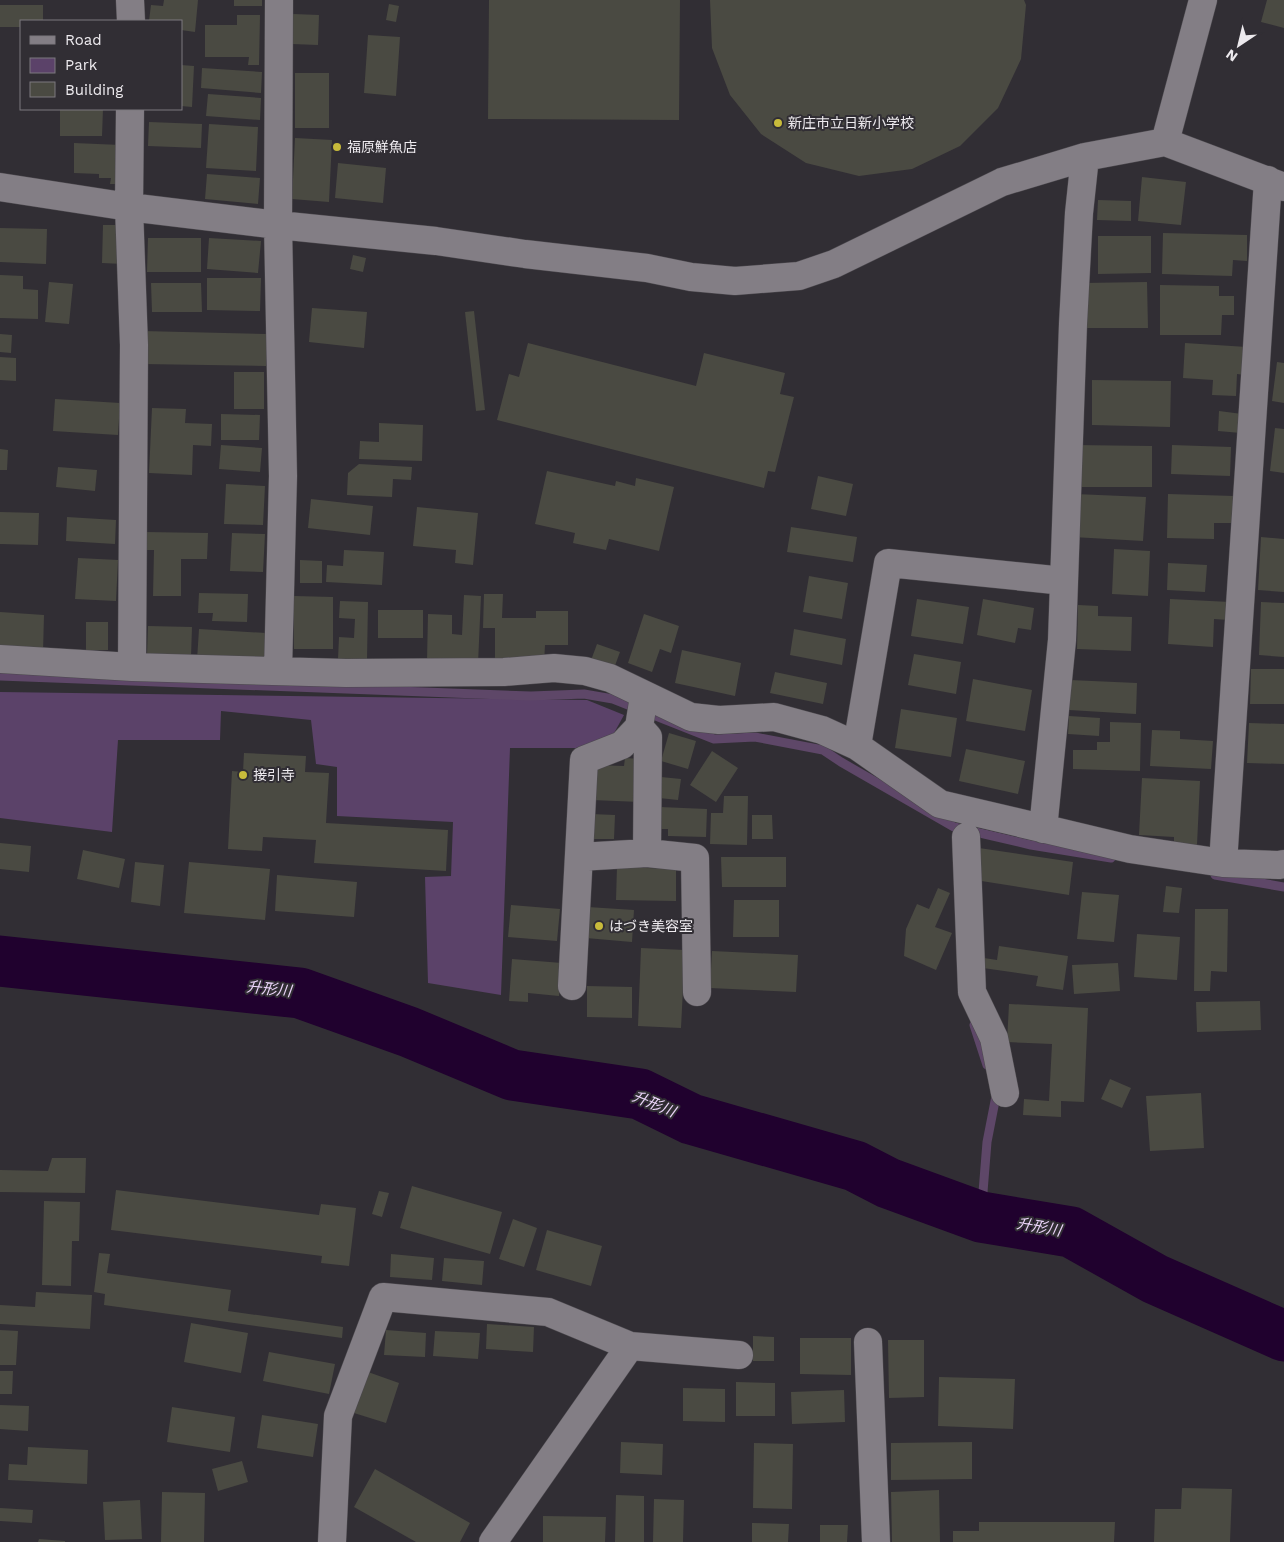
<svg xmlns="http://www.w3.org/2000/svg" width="1284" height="1542" font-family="'Work Sans','Noto Sans JP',sans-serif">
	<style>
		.green { fill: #5b4269 }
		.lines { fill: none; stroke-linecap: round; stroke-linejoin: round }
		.stream { stroke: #5e4768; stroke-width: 9 }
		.river { stroke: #20012e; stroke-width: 51 }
		.building { fill: #4a4a42 }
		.street-casing { stroke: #4c494e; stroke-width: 29 }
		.street { stroke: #837e85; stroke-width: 28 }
		.poi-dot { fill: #c8bb3b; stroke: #312e34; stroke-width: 2 }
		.labels { text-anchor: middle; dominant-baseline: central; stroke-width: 4; stroke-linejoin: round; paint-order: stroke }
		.poi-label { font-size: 14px; fill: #edeaee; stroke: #312e34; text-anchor: start }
		.water-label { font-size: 15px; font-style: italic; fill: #edd6fb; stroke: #312e34 }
	</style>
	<rect width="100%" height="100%" fill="#312e34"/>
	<path class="green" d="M0,692L587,700L624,715L613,735L576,748H510L501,995L428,983L425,877L451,876L453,822L337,816V767L316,764L311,720L221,711L220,740H118L112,832L0,818Z"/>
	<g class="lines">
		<path class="stream" d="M0,676L531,696L584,694L613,699L714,739L755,737L823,750L841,762L954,827L1031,845L1111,858
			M1215,875L1284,887
			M974,1025L987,1065
			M981,1217L987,1142L996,1096L995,1092"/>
		<path class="river" d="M0,961L300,993L409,1032L512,1075L640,1094L691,1119L855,1166L888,1183L981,1217L1071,1232L1155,1279L1284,1336"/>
	</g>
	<path class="building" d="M164,0H198L195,32L181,30V21H149L151,5L163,6Z
		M234,0H262V6H234Z
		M489,0H680L679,120L488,119Z
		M710,0H1024L1026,5L1021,59L998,108L960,146L912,169L859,176L806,163L761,134L730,95L712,48Z
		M1267,0H1284V28L1261,22Z
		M389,4L399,6L396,22L386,20Z
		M0,5H43V21H21V27H0Z
		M293,14L319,15L318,45L292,44Z
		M237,15H260L259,65H248L249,57H205V25H237Z
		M368,35L400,37L396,96L364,93Z
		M181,65L194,66L192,107L181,106Z
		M202,68L262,72L261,93L201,88Z
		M295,73H329V128H295Z
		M208,94L261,98L260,120L206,116Z
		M60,109H103L102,136H60Z
		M149,122L202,124L201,148L148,146Z
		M209,124L258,127L256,171L206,168Z
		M295,138L332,140L329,202L292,199Z
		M74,143L121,145L120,184H110L111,178H99V174L74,173Z
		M338,163L386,168L383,203L335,198Z
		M207,174L260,178L258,204L205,199Z
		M1142,177L1186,182L1181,225L1138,221Z
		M1098,200L1131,201V221L1097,220Z
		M103,225H123V264L102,263Z
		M0,228L47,229L46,264L0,262Z
		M1163,233L1247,235V261L1233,260L1232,276L1162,274Z
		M1098,236H1151V273L1098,274Z
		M148,238H201V272H147Z
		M209,238L261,241L258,273L207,269Z
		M353,255L366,258L363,272L350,269Z
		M0,275L23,276V289L38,290V319L0,318Z
		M207,278H261L260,311L207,310Z
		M49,282L73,284L69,324L45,322Z
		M1147,282L1148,328H1084L1083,283Z
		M151,283H201L202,312H152Z
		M1160,285L1219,286V296H1234V315H1222L1221,335H1160Z
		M312,308L367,312L364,348L309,342Z
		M474,311L485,410L476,411L465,312Z
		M142,331L266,334V366L142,364Z
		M0,334L12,335L11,353L0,352Z
		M528,343L696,386L704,353L785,373L780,394L794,397L775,472L768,471L764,488L497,420L509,374L519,377Z
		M1185,343L1247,347L1245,375L1237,374L1236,396L1212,395L1213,380L1183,378Z
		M0,357L16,358V381L0,380Z
		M1277,362L1284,363V403L1272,401Z
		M234,372H264V409H234Z
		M1092,380L1171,381L1170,427L1092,425Z
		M55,399L120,403L118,435L53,431Z
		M152,408L186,409L185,423L212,424L211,446L193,445L192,475L149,473Z
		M1219,411L1242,414L1241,433L1218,431Z
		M221,414L260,415L259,440H221Z
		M379,423L423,425L422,461L359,459L360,441L379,442Z
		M1275,428L1284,429V473L1270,471Z
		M221,445L262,448L260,472L219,469Z
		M1074,445L1152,446V487H1074Z
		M1172,445L1231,447L1230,476L1171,474Z
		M0,449L8,450L7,470H0Z
		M359,464L412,467L411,480L393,479L392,497L347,495L348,473Z
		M58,467L97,470L95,491L56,487Z
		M547,471L615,486L616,481L635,486L636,478L674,487L659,551L609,539L606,550L573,543L575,533L535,524Z
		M818,476L853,484L846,516L811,509Z
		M226,484L265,486L263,525L224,524Z
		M1075,494L1146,497L1143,541L1073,537Z
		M1168,494L1234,496L1233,523H1214V539L1167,538Z
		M311,499L373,506L370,535L308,528Z
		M417,507L478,513L473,565L455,563L456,550L413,546Z
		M0,512L39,513L38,545L0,544Z
		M67,517L116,520L115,544L66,541Z
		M791,527L857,537L853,562L787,552Z
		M145,532L208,533L207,559H181V596H153L154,550H145Z
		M232,533L265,534L263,572L230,571Z
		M1261,537L1284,539V592L1258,590Z
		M1114,549L1150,551L1148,596L1112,594Z
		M344,550L384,552L382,585L326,582L327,565L343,566Z
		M78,558L118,560L116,601L75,599Z
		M300,560L322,561V583H300Z
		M1168,563L1207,565L1205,592L1167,590Z
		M809,576L848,583L842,619L803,612Z
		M199,593L248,594L247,622L212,621L213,613H198Z
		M484,594H503L502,618H536V611H568V645H545L544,664H495V628H483Z
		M464,595L481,596L478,664L427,661L428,614L452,615V634L462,635Z
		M294,596L333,597V649H294Z
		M917,599L969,607L963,644L911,636Z
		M983,599L1034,608L1031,630L1018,628L1015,643L977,635Z
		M1170,599L1230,602L1229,620L1214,619L1213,647L1168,644Z
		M340,601L368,602L367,660L338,659L339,637L354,638L355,619L339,618Z
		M1261,602L1284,603V657L1259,655Z
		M1078,605L1098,606V616L1132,617L1131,651L1077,649Z
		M378,610H423V638H378Z
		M0,612L44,615L43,653L0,650Z
		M644,614L679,626L671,653L660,649L652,672L628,663Z
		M86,622H108V650H86Z
		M148,626L192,627L191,657L147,655Z
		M199,629L266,633L265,663L197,660Z
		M794,629L846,639L842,665L790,655Z
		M597,644L620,652L613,671L590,663Z
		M682,650L741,663L735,696L675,683Z
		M914,654L961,662L956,694L908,685Z
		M1251,669H1284V704H1250Z
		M775,672L827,683L823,704L770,693Z
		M973,679L1032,690L1025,731L966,721Z
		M1070,680L1137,683L1136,714L1069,710Z
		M901,709L957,718L951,757L895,748Z
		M1069,716L1100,718L1099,736L1068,734Z
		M1110,722L1141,723L1140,771L1073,769V750H1097V742H1110Z
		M1249,723L1284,724V764L1247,763Z
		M1152,730L1180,731V739L1213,741L1211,769L1150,766Z
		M669,733L696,741L688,769L661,761Z
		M966,749L1025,761L1018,794L959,781Z
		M712,751L738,768L716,802L690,785Z
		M244,753L306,756L305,772L329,773L326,823L448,830L446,871L314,863L316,840L263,837L262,851L228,849L232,771L243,772Z
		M625,758L641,759L640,802L592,800L593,765L624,766Z
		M661,777L681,779L678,800L659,798Z
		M1142,778L1200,781L1197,845L1174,844V837L1139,835Z
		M724,796H748L747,845L710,844L711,813H723Z
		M660,807L707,809L706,837L668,836V829H659Z
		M591,814L615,815L614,839H590Z
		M752,815H772L773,839H752Z
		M0,843L31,846L29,872L0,869Z
		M979,848L1073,862L1069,895L975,880Z
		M83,850L125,859L119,888L77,879Z
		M721,857H786V887H722Z
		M135,862L164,865L160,906L131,902Z
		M189,862L270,869L265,920L184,913Z
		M617,867L676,869V901L616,900Z
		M277,875L357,882L354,917L275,911Z
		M1166,886L1182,888L1179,913L1163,912Z
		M938,888L950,893L935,927L952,933L936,970L904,956L906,929L917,904L929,909Z
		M1082,892L1119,895L1114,942L1077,939Z
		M734,900H779V937H733Z
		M511,905L560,909L557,941L508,937Z
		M588,907L634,910L632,942L586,938Z
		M1195,909H1228L1227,972L1211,971L1210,991H1194Z
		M1137,934L1180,937L1177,980L1134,977Z
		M999,946L1068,956L1063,990L1036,986L1038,976L983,968L984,958L997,960Z
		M641,948L685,950L681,1028L638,1026Z
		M712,951L798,955L796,992L710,988Z
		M512,959L562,963L559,996L528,993V1002L509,1001Z
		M1118,963L1120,991L1074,994L1072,965Z
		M587,986L632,987V1018L587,1017Z
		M1260,1001L1261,1030L1197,1032L1196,1002Z
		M1009,1004L1088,1008L1084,1102L1061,1101V1117L1023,1115L1024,1099L1049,1101L1052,1044L1007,1042Z
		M1110,1079L1131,1088L1122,1108L1101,1099Z
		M1201,1093L1204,1148L1150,1151L1146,1096Z
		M52,1158H86L85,1193L0,1192V1170L48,1171Z
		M412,1186L502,1212L490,1254L400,1228Z
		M116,1190L319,1215L321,1204L356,1208L349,1266L321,1263L322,1256L111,1230Z
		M379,1191L389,1193L382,1217L372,1214Z
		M44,1201L80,1202L79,1241H72L71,1286L42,1285Z
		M513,1219L537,1228L524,1267L499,1259Z
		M547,1230L602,1246L591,1286L536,1270Z
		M99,1253L110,1254L107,1273L231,1290L228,1311L343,1327L342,1338L104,1305L105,1294L94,1292Z
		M391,1254L434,1258L432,1280L390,1277Z
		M444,1258L484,1261L482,1285L442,1281Z
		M36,1292L92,1295L90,1329L0,1324V1305L35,1307Z
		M191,1323L248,1333L241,1373L184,1362Z
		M487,1324L534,1327L533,1352L486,1349Z
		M0,1330L18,1331L16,1365H0Z
		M386,1330L426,1333L425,1357L384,1355Z
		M435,1331L480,1333L478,1359L433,1356Z
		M753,1336L774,1337V1361H753Z
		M800,1338H851V1375L800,1374Z
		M888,1340H924V1397L889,1398Z
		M269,1352L335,1364L329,1394L263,1381Z
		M0,1371H13L12,1394H0Z
		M368,1372L399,1383L386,1423L354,1413Z
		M939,1377L1015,1379L1013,1429L938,1426Z
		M736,1382L775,1383V1416H736Z
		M683,1388L725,1389V1422L683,1421Z
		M844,1390L845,1422L792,1424L791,1392Z
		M0,1405L29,1406L28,1431L0,1429Z
		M172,1407L235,1417L230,1452L167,1442Z
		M262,1415L318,1424L313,1457L257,1448Z
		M621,1442L663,1444L662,1475L620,1473Z
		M972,1442V1479L891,1480V1443Z
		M754,1443L793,1444L792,1509L753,1508Z
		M28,1447L88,1450L87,1484L8,1480L9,1464L27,1465Z
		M242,1461L248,1482L218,1491L212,1469Z
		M375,1469L470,1523L460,1542H416L354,1507Z
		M1182,1488L1232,1489L1230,1542H1154L1155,1509H1181Z
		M939,1490L940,1542H892L891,1492Z
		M162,1492L205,1493L204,1542H161Z
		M616,1495L644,1496V1542H615Z
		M654,1499L684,1500L683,1542H653Z
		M140,1500L142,1539L105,1540L103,1502Z
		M0,1508L33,1510L32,1523L0,1521Z
		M543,1516L606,1517L605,1542H543Z
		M979,1522H1115L1114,1542H953V1531H979Z
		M752,1523L789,1524L788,1542H752Z
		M820,1525H848L847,1542H820Z
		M39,1539L65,1541V1542H38Z"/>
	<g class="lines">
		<g class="street-casing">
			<path id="street" d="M130,0L131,21
				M130,109L129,207L134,345L132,667
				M1165,142L1203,0
				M0,187L129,207L278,225L436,241L525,254L647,268L691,277L735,281L799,276L834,264L1002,182L1085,157L1165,142L1284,187
				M0,659L132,667L346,673L504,672L554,668L585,671L610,678L691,717L719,720L774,717L822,730L857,746L940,804L1130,849L1223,863L1279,865L1284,864
				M278,671L283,476L278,225L279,0
				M639,727L648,737L647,853
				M857,746L888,563L1064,581
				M1043,829L1062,640L1073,324L1079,213L1085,157
				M966,837L972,992L994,1038L1005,1093
				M579,857L647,853L695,858L697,992
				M1223,863L1268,180
				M572,986L584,760L622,745L639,727L644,696
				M868,1342L876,1542
				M630,1346L739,1355
				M332,1542L338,1416L383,1297L548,1312L630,1346L493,1542"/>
		</g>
		<use href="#street" class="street"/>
	</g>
	<g class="poi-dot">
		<circle cx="778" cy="123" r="5"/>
		<circle cx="337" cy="147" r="5"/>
		<circle cx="243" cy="775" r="5"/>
		<circle cx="599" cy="926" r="5"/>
	</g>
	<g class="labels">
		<g class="poi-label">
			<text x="788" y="123">新庄市立日新小学校</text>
			<text x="347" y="147">福原鮮魚店</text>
			<text x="253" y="775">接引寺</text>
			<text x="609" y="926">はづき美容室</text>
		</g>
		<g class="water-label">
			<text transform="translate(269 989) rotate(6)">升形川</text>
			<text transform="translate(654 1104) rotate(22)">升形川</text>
			<text transform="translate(1039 1227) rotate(10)">升形川</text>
		</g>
	</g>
	<rect x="20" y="20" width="162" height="90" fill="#312e34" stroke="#7c797e"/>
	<rect x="30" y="36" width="25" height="8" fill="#837e85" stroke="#7c797e"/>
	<text x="65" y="45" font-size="15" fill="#edeaee">Road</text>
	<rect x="30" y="58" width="25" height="15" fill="#5b4269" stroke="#7c797e"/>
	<text x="65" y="70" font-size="15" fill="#edeaee">Park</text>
	<rect x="30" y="82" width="25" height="15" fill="#4a4a42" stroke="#7c797e"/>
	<text x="65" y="95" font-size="15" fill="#edeaee">Building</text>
	<g transform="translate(1239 45) rotate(215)" stroke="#312e34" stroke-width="4" paint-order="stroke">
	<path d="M0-4L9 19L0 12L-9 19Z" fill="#edeaee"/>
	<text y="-8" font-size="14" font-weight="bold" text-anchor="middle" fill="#edeaee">N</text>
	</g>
</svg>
